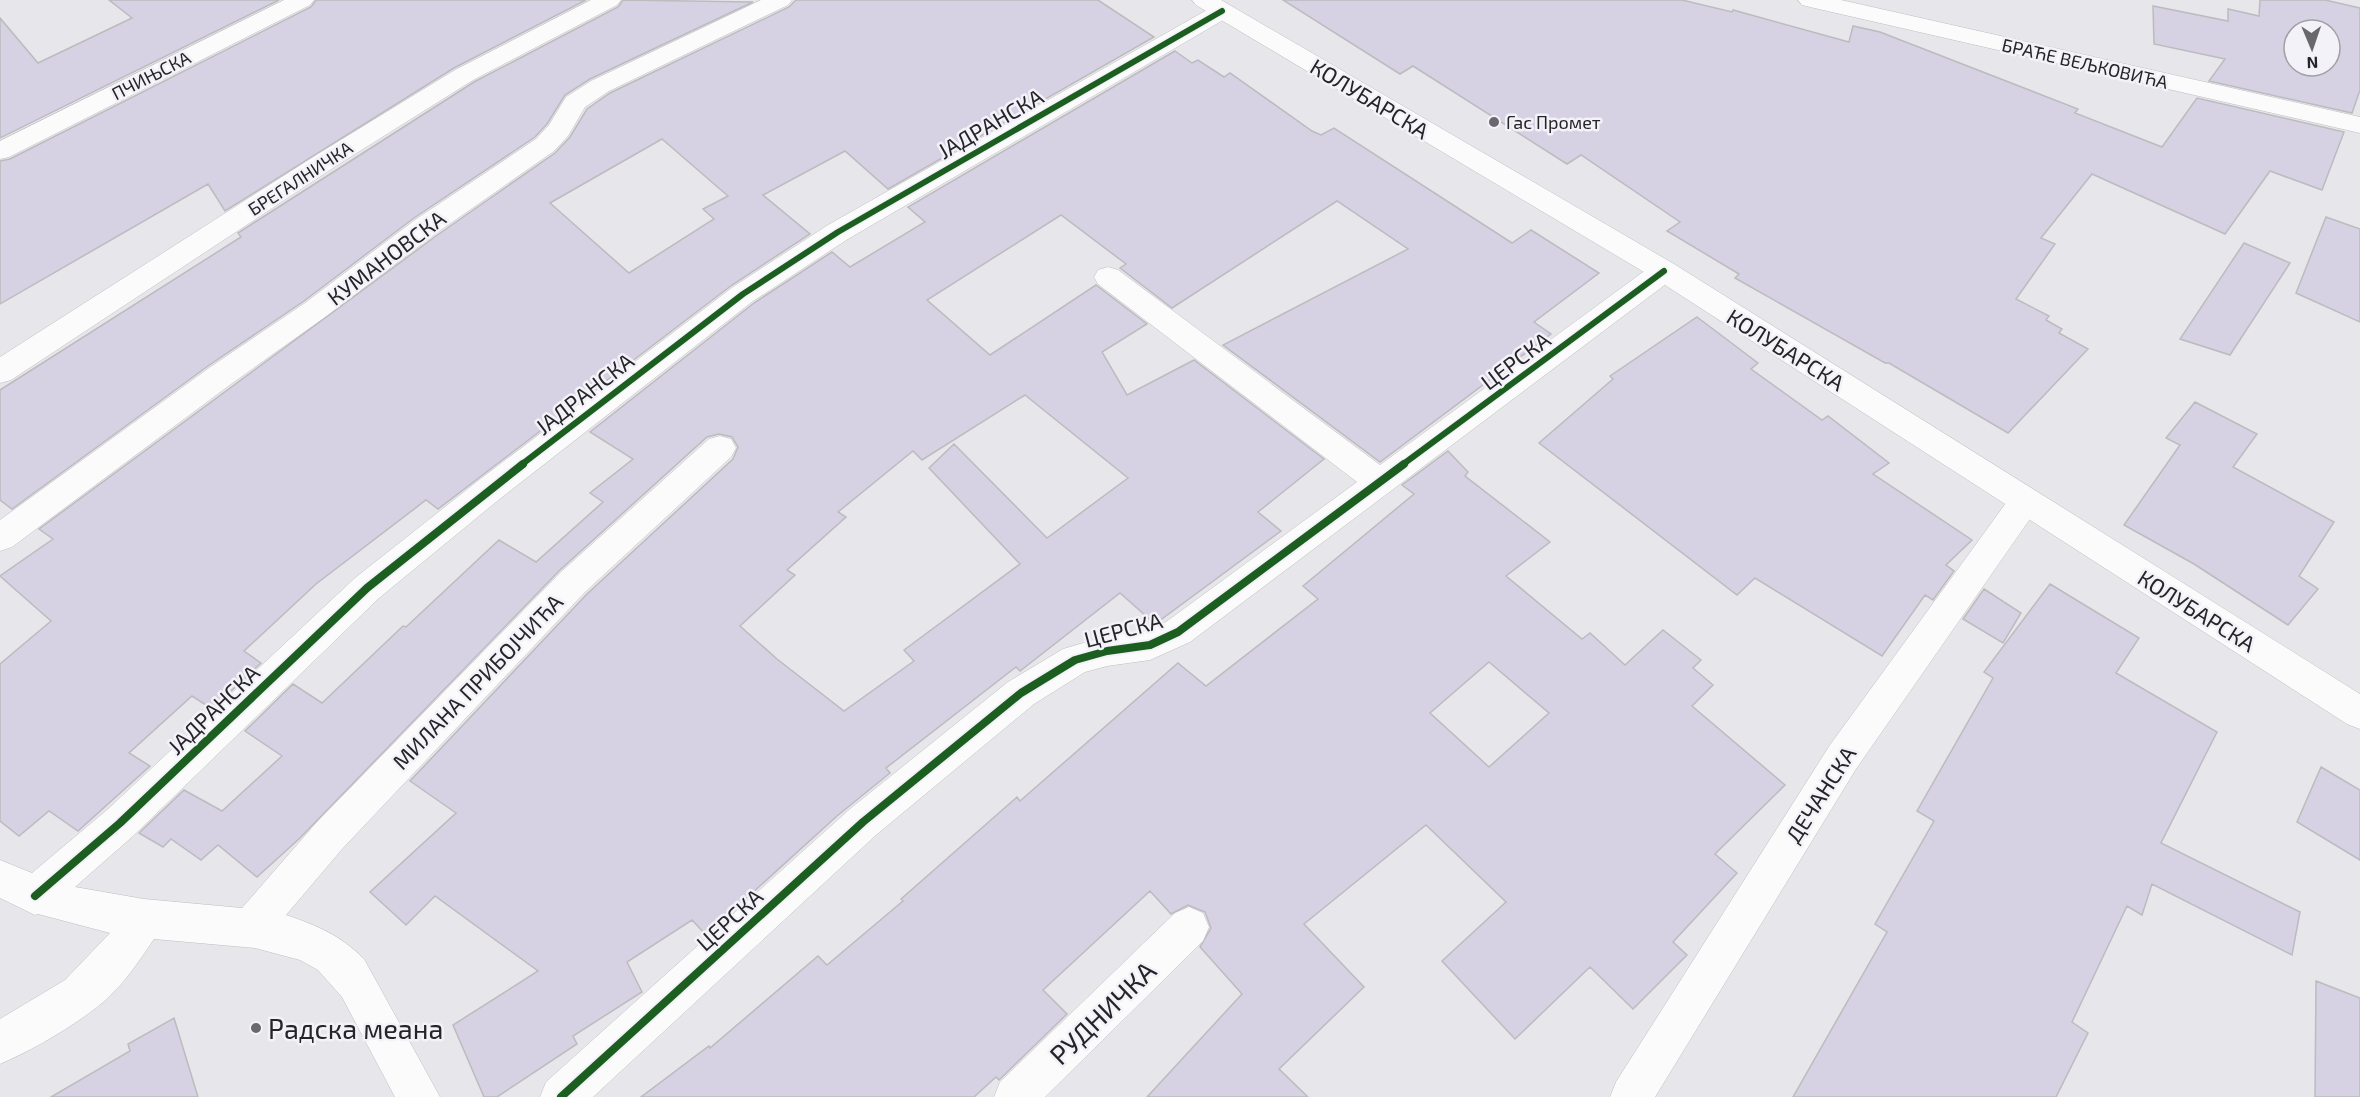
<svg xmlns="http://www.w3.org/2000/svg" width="2360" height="1097" font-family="'Exo 2',sans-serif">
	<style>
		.building { fill: #d6d1e3; stroke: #bcbbbe; stroke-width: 1.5; fill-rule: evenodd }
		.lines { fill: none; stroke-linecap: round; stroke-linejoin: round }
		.minor-casing { stroke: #bfbfc2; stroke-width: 1 }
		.major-casing { stroke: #bfbfc2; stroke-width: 1 }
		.minor { fill: #fbfbfc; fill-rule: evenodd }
		.major { fill: #fbfbfc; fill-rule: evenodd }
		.cycleway-far1-casing { stroke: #f4f2f9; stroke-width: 9 }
		.cycleway-casing { stroke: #f4f2f9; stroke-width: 12 }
		.cycleway-far1 { stroke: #1b5e20; stroke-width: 6 }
		.cycleway { stroke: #1b5e20; stroke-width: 8 }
		.poi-dot { fill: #69686c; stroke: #f4f2f9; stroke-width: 2 }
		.labels { text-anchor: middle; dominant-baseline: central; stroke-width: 5; stroke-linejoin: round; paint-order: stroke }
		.far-street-label { font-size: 18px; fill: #252427; stroke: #f4f2f9 }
		.far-poi-label { font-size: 18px; fill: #252427; stroke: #f4f2f9; text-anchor: start }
		.street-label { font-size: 22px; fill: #252427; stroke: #f4f2f9 }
		.near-street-label { font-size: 27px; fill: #252427; stroke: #f4f2f9 }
		.near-poi-label { font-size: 27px; fill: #252427; stroke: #f4f2f9; text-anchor: start }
	</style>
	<rect width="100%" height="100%" fill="#e7e6eb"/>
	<path class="building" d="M109,0H279L0,138V18L38,63L132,18Z
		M316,0H586L454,68L225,211L208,184L0,304V161L10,159L311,7Z
		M623,0L753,2L590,79L565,95L547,124L535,137L414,218L304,301L208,366L12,509L0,500V390L241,237L238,233L474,82L618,7Z
		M796,0H1098L1154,37L888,189L845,151L763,195L810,234L732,285L438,509L426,500L316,584L244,651L261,663L212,709L192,696L129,753L150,766L78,831L49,811L19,836L0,821V664L51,621L0,576L53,539L39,529L436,236L555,153L570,137L587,109L610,93L789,7ZM662,139L728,196L703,209L714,219L629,273L550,203Z
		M1283,0H1682L1732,12L1733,10L1849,42L1853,26L1880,32L2078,109L2075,113L2162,147L2197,98L2344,132L2322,190L2270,171L2225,234L2092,174L2041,238L2055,244L2016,299L2049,316L2046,320L2062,329L2059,333L2088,349L2008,433L1889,363H1885L1735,278L1739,274L1667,231L1680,222L1581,155L1567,164L1413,66L1400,74Z
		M2260,0H2325L2360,8V90L2352,113L2209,81L2225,59L2154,44L2153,6L2228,21V9L2259,16ZM2294,30H2330V66H2294Z
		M1175,51L1192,63L1198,60L1224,77L1230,73L1312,131L1321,135L1334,128L1512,243L1531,230L1599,273L1534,322L1551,334L1380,462L1223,345L1408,249L1337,201L1172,308L1120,268L1126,264L1061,215L927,300L990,355L1096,285L1147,324L1102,352L1127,395L1194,360L1324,459L1258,512L1281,531L1155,624L1120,593L1020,671L1016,667L886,768L890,773L837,816L706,935L692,920L627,962L642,992L573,1036L577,1044L497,1097H484L453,1025L538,971L435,896L406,925L370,892L456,813L410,781L587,594L733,459L738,447L732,437L719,434L707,437L560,570L300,838L257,877L218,845L201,860L171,839L163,847L139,833L184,790L222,811L282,756L245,731L293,684L322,703L403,626L406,627L499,540L536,562L603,502L590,493L633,459L590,432L754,303L832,252L850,267L925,222L908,207ZM1025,395L1128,478L1047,538L954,444L929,468L1020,564L904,650L914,661L844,711L777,659L740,626L795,575L787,570L846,517L838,512L913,451L922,460Z
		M2326,217L2360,229V322L2296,293Z
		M2244,243L2290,263L2230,355L2180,339Z
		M1697,317L1758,363L1751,369L1822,420L1828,416L1889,463L1873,474L1972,540L1946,565L1954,571L1933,600L1925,595L1882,656L1755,578L1737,595L1539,443L1613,379L1610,376Z
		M2195,402L2257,434L2233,467L2334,522L2299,576L2318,589L2288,625L2194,564L2124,525L2180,445L2166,438Z
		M1448,451L1468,472L1465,476L1550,542L1506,576L1582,639L1590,633L1625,665L1663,630L1701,660L1693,668L1713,685L1692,706L1785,785L1715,854L1737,873L1673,942L1687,955L1633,1009L1590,967L1515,1039L1442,961L1506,902L1426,825L1304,924L1364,987L1279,1069L1308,1097H1147L1242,994L1200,947L1211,928L1205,912L1188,905L1171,914L1150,891L1043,990L1067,1014L999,1080L996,1077L974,1097H641L709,1046L710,1048L818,956L827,965L903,901L901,899L1017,797L1020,801L1178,663L1206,686L1318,599L1303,586L1414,494L1402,485ZM1489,662L1549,713L1489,767L1430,713Z
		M2050,584L2139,638L2116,673L2217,732L2161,843L2300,912L2292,955L2152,884L2142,915L2127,906L2072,1022L2088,1033L2056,1097H1793L1887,932L1875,924L1934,821L1917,811L1993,678L1984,672Z
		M1984,589L2021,613L2003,643L1963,619Z
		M2321,767L2360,790V860L2297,822Z
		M2316,981L2360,998V1097H2315Z
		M174,1018L198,1097H51L130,1051L128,1044Z"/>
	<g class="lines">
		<g class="minor-casing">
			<path id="minor" d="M284,0H314L310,5L9,157L0,159V141Z
				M591,0H621L617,5L473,80L336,166L11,380L0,383V357L318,154L455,70Z
				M761,0H792L788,5L609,91L585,107L568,136L554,151L435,234L325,317L231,384L12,547L0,551V520L209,368L305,303L415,220L536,139L549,125L566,97L591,81Z
				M1798,0H1841L2360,117V133L1810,7L1802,5Z
				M1222,4L1230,6L1234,11L1230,16L848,239L753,301L496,502L379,598L133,836L75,887L144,899L242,908L317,822L561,572L709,439L720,436L731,439L736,448L731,457L585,592L343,848L286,915C318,926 340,935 364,959L440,1097H395L342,997L318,970L300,960L255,948L154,939C137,964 118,993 93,1010C67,1030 30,1051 0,1064V1019L65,980L110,933L38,914L35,915L0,898V860L32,873L107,810L355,578L474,484L733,287L828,225L1214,6Z
				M1664,261L1674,264L1678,271L1674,278L1190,642L1150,660L1107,666L1085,672L1034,704L876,835L593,1097H540L546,1082L850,809L1008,682L1063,649L1107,636L1146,631L1166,622L1357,482L1098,284L1094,277L1098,270L1108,267L1118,270L1380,465L1654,264Z
				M2025,488L2036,492L2041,501L2036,510L1856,769L1655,1097H1610L1616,1082L1830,745L2014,492Z
				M1189,907L1203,913L1209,927L1203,941L1045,1097H994L1000,1082L1175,913Z"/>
		</g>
		<g class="major-casing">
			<path id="major" d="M1192,0H1221L1674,264L2360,694V729L2347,724L1654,278L1196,5Z"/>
		</g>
		<use href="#minor" class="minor"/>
		<use href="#major" class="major"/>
		<g class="cycleway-far1-casing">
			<path id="cycleway-far1" d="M521,465L743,294L838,232L1222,11
				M1402,465L1664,271"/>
		</g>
		<g class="cycleway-casing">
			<path id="cycleway" d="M35,896L120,823L367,588L523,464
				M561,1097L863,822L1021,693L1075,660L1107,651L1150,645L1178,632L1404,464"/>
		</g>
		<use href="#cycleway-far1" class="cycleway-far1"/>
		<use href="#cycleway" class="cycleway"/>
	</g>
	<g class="poi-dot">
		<circle cx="1494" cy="122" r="6"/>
		<circle cx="256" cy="1028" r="6"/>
	</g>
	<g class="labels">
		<g class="far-street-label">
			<text transform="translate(2085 63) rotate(13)">БРАЋЕ ВЕЉКОВИЋА</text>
			<text transform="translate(151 75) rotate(-27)">ПЧИЊСКА</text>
			<text transform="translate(300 178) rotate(-33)">БРЕГАЛНИЧКА</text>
		</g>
		<g class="far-poi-label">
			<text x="1506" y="122">Гас Промет</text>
		</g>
		<g class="street-label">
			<text transform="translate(1370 98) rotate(31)">КОЛУБАРСКА</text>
			<text transform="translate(990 123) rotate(-30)">ЈАДРАНСКА</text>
			<text transform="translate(386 257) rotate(-37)">КУМАНОВСКА</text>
			<text transform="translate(1786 349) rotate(32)">КОЛУБАРСКА</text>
			<text transform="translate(1515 360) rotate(-37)">ЦЕРСКА</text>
			<text transform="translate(584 393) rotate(-38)">ЈАДРАНСКА</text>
			<text transform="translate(2197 610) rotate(32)">КОЛУБАРСКА</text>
			<text transform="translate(1123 629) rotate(-15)">ЦЕРСКА</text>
			<text transform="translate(477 681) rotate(-46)">МИЛАНА ПРИБОЈЧИЋА</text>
			<text transform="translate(213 709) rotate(-44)">ЈАДРАНСКА</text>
			<text transform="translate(1820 794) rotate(-57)">ДЕЧАНСКА</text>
			<text transform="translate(729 919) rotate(-42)">ЦЕРСКА</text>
		</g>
		<g class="near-street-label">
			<text transform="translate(1102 1012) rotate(-44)">РУДНИЧКА</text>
		</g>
		<g class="near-poi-label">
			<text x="268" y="1028">Радска меана</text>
		</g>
	</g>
	<g transform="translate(2312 48) rotate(178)"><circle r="28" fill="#f4f2f9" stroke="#a1a0a5" stroke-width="1.5"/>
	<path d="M0-4.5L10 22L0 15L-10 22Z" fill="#69686c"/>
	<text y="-9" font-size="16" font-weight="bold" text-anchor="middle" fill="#252427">N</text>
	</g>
</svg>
